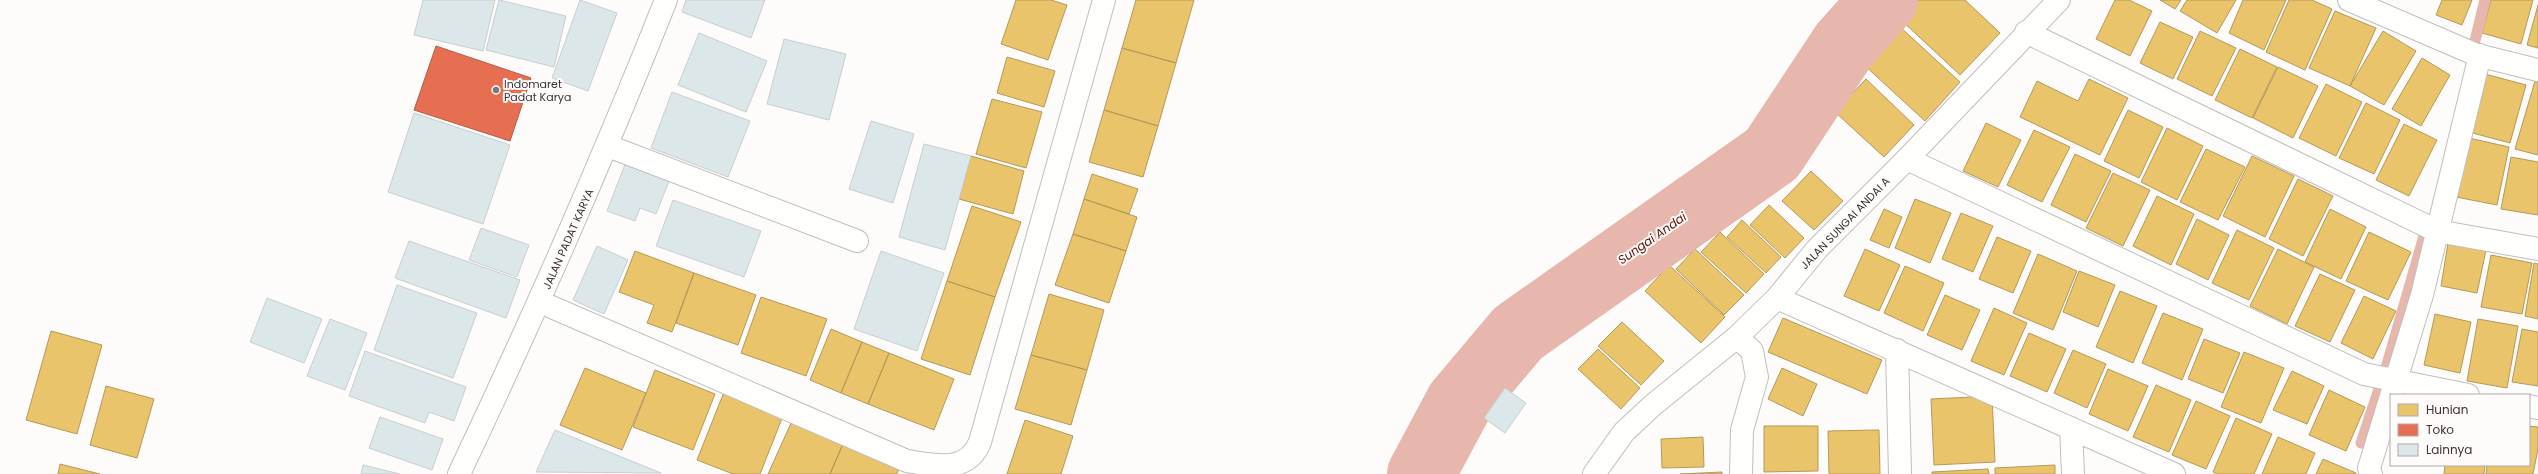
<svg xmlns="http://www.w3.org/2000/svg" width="2538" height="474" font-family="Poppins,sans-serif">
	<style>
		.homes { fill: #e9c46a; stroke: #b4995a }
		.shops { fill: #e76f51; stroke: #b35d48 }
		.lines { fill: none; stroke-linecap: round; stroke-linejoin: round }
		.stream { stroke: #e7b7ad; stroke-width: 11 }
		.river { stroke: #e7b7ad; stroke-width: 68 }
		.building { fill: #dce7ea; stroke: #cbcdce }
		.minor-casing { stroke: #c1bebd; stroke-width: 24 }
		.tertiary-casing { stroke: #c1bebd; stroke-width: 24 }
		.minor { stroke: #fffffe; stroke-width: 22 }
		.tertiary { stroke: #fffffe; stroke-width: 22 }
		.poi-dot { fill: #7e7a79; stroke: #fefbfa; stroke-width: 1.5 }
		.labels { text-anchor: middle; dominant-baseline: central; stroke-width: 4; stroke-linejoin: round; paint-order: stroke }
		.poi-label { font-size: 11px; fill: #3a3433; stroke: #fefbfa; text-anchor: start }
		.street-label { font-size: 11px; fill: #3a3433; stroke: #fefbfa }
		.water-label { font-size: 12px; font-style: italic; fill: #5d0d02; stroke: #fefbfa }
	</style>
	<rect width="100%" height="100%" fill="#fdfcfb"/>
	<path class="homes" d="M1016,0H1051L1067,5L1048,60L1001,44Z
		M1136,0H1194L1176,63L1122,48Z
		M1918,0H1965L2000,33L1960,75L1900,19Z
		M2115,0H2129L2152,11L2130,56L2096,39Z
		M2160,0H2181L2175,9Z
		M2187,0H2236L2217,33L2180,11Z
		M2243,0H2286L2264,50L2229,33Z
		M2289,0H2312L2332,9L2305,70L2266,52Z
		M2442,0H2472L2462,25L2436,15Z
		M2491,0H2533L2521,44L2482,33Z
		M2538,5V48L2527,45Z
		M2335,11L2376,28L2350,86L2309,68Z
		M2160,22L2193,37L2173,79L2140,63Z
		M1899,26L1960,82L1925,121L1863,64Z
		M2200,31L2236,48L2212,96L2177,79Z
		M2383,31L2416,51L2384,105L2350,86Z
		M1122,48L1176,63L1158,126L1104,110Z
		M2240,49L2277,67L2252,118L2215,100Z
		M1007,57L1055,71L1044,107L997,93Z
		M2422,58L2450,75L2421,126L2392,109Z
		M2278,67L2318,86L2293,138L2253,118Z
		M2485,74L2526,85L2510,143L2469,132Z
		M1866,79L1914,125L1884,157L1835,112Z
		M2089,79L2128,98L2100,155L2020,117L2037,81L2078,101Z
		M2535,81L2538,82V155L2515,149Z
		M2326,84L2362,102L2336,156L2299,138Z
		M992,99L1042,112L1026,168L976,154Z
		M2366,103L2400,120L2374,174L2339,158Z
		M1104,110L1158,126L1143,177L1089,162Z
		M2128,110L2163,127L2139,178L2104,161Z
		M1986,123L2021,140L1998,187L1963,171Z
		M2404,124L2437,140L2409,196L2376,180Z
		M2167,128L2203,146L2177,200L2141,182Z
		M2034,130L2070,147L2042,202L2007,185Z
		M2469,138L2509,147L2497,205L2456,197Z
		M2206,149L2245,167L2218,220L2180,202Z
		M2075,154L2111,171L2086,222L2051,205Z
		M971,156L1024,171L1013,214L959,199Z
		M2252,156L2294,176L2265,237L2223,216Z
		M2511,157L2538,162V215L2501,209Z
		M1811,171L1843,201L1814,230L1782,201Z
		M2113,173L2150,190L2123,246L2086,228Z
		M1092,174L1138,189L1129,214L1084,199Z
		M2298,179L2333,196L2303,256L2269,239Z
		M2157,196L2194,214L2171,265L2133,246Z
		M1084,199L1137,217L1126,251L1073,234Z
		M1915,199L1951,213L1930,263L1895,248Z
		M1769,205L1804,238L1785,258L1750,225Z
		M972,206L1021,222L995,297L947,281Z
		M1884,209L1902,217L1889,248L1870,240Z
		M2330,209L2366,227L2341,279L2305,262Z
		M1961,213L1993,226L1973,272L1942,259Z
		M2197,219L2229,235L2208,280L2176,264Z
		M1742,220L1781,257L1766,273L1727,237Z
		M2237,230L2274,248L2249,300L2212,283Z
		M1720,232L1764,274L1746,293L1701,252Z
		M2369,232L2411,252L2388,300L2346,281Z
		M1073,234L1126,251L1109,303L1055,285Z
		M1997,237L2031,251L2013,293L1979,279Z
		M2448,243L2486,250L2477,293L2441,286Z
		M1695,249L1744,295L1724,315L1676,269Z
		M1865,249L1900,265L1879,311L1844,296Z
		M2278,249L2314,267L2287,324L2250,306Z
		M635,251L694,273L672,332L647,323L654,305L619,292Z
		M2038,254L2077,271L2053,330L2013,313Z
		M2491,255L2532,263L2522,314L2481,307Z
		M2534,263L2538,264V319L2525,316Z
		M1669,265L1725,317L1701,343L1645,291Z
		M1905,266L1944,283L1923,331L1884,313Z
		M2079,271L2115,285L2098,327L2063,312Z
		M694,273L756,295L738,345L676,323Z
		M2320,274L2355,290L2330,342L2295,326Z
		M947,281L995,297L970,375L921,359Z
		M2120,291L2157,306L2133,363L2096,347Z
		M1049,294L1104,310L1087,370L1031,355Z
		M1945,295L1980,310L1962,350L1927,335Z
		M2364,296L2396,311L2373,359L2341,343Z
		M761,297L827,319L806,376L741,353Z
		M1994,308L2027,323L2004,375L1971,361Z
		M2163,313L2203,329L2182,380L2142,363Z
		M2435,314L2471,322L2460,373L2424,365Z
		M1783,318L1882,360L1867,394L1768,352Z
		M2478,319L2518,326L2507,388L2467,381Z
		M1622,322L1664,361L1641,385L1598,346Z
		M831,329L862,342L841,393L810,380Z
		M2522,329L2538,332V386L2512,382Z
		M51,331L102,345L77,434L26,420Z
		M2029,333L2066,349L2047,392L2010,376Z
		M2204,339L2240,353L2223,393L2188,379Z
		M862,342L889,353L868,404L841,393Z
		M1598,349L1640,388L1621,409L1578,369Z
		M2073,350L2106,364L2087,408L2054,393Z
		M2244,352L2284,368L2261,423L2221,407Z
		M889,353L954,379L934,430L868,404Z
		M1031,355L1087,370L1071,425L1015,409Z
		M585,368L646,393L622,450L560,425Z
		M1782,368L1817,384L1803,416L1768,399Z
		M2108,369L2148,386L2128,431L2089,414Z
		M655,370L715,394L693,450L633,427Z
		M2292,371L2324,386L2307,424L2273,410Z
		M2156,385L2191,400L2169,452L2133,437Z
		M106,386L154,399L137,458L90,445Z
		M2329,390L2365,407L2346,451L2309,435Z
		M724,392L783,416L760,474H733L697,460Z
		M1992,396L1995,462L1934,465L1931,399Z
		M2196,401L2230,416L2206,469L2172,455Z
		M2236,418L2272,434L2254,474H2217L2213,472Z
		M1025,420L1073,436L1061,474H1007Z
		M792,421L843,444L830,474H768Z
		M1764,426H1818V471L1764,472Z
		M2529,426L2538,427V449L2533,474H2486L2487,465H2529Z
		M1879,430L1880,474H1829L1828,431Z
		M1703,437L1704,467L1662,468L1661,439Z
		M2278,437L2315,453L2306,474H2262Z
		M843,444L899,468L897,474H830Z
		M2323,459L2356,473V474H2316Z
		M60,464L100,474H58Z
		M2055,465V474H1995V468Z
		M2445,465H2485L2484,474H2444Z
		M1988,469L1989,474H1932V472Z
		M1722,472V474H1680Z"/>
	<path class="shops" d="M436,46L531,78L510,141L414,110Z"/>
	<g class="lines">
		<path class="stream" d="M2471,57L2485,0
			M2361,443L2386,368L2428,222"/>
		<path class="river" d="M1421,474L1459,403L1518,333L1772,154L1844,45L1884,0"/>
	</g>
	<path class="building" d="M423,0H495L483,51L414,35Z
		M499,0L566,16L554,67L486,50Z
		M580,0L617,13L588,91L552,78Z
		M686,0H765L751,38L682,12Z
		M699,33L767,61L746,112L678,85Z
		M784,39L846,54L829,120L767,104Z
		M672,92L750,121L728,177L651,148Z
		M414,113L510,145L483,224L388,192Z
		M871,121L914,134L893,203L849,189Z
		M924,144L971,156L945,250L899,237Z
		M627,159L671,176L656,214L640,208L635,221L607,211Z
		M673,200L761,231L744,277L656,246Z
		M481,228L529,245L517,277L469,260Z
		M409,241L520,280L506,318L395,278Z
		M597,246L628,260L604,314L573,300Z
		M881,251L944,273L917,351L854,329Z
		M397,285L477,313L453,378L374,350Z
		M267,298L322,319L304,363L250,342Z
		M330,319L367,333L345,390L307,376Z
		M365,351L466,387L454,421L429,412L425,423L349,396Z
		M1505,388L1526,403L1505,433L1484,418Z
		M380,417L443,439L432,470L369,448Z
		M555,430L661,473L536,472Z
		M363,465L400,474H361Z"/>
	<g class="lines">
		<g class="minor-casing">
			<path id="minor" d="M2349,0L2477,55L2538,70
				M2026,32L2437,231L2538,249
				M608,146L857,241
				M1907,159L2364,374L2468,395
				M1777,298L2174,474
				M540,302L907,461C935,465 967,474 980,442L1104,0
				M1737,337L1752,351L1757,377L1742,430L1741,474
				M1897,350L1900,474
				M2529,406L2538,408
				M2071,428L2073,474
				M2371,474L2369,468L2422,295L2480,55"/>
		</g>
		<g class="tertiary-casing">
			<path id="tertiary" d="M459,474C533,318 602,161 666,0
				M1594,474L1624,432L1653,405L1737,337L1777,298L1817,249L1907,159L2059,0"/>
		</g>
		<use href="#minor" class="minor"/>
		<use href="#tertiary" class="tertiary"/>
	</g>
	<circle class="poi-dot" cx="496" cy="90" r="4"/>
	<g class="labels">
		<g class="poi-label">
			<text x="504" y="84">Indomaret<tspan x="504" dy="13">Padat Karya</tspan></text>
		</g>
		<g class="street-label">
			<text transform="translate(1845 223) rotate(-46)">JALAN SUNGAI ANDAI A</text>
			<text transform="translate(568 239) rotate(-66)">JALAN PADAT KARYA</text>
		</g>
		<g class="water-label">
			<text transform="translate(1652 238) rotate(-35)">Sungai Andai</text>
		</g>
	</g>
	<rect x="2390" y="394" width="140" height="72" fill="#fefbfa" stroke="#b0abaa"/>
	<rect x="2398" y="404" width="20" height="12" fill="#e9c46a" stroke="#b0abaa"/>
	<text x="2426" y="414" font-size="12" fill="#3a3433">Hunian</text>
	<rect x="2398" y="424" width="20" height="12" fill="#e76f51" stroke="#b0abaa"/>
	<text x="2426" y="434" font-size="12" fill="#3a3433">Toko</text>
	<rect x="2398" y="444" width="20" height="12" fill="#dce7ea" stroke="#b0abaa"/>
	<text x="2426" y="454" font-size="12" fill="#3a3433">Lainnya</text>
</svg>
